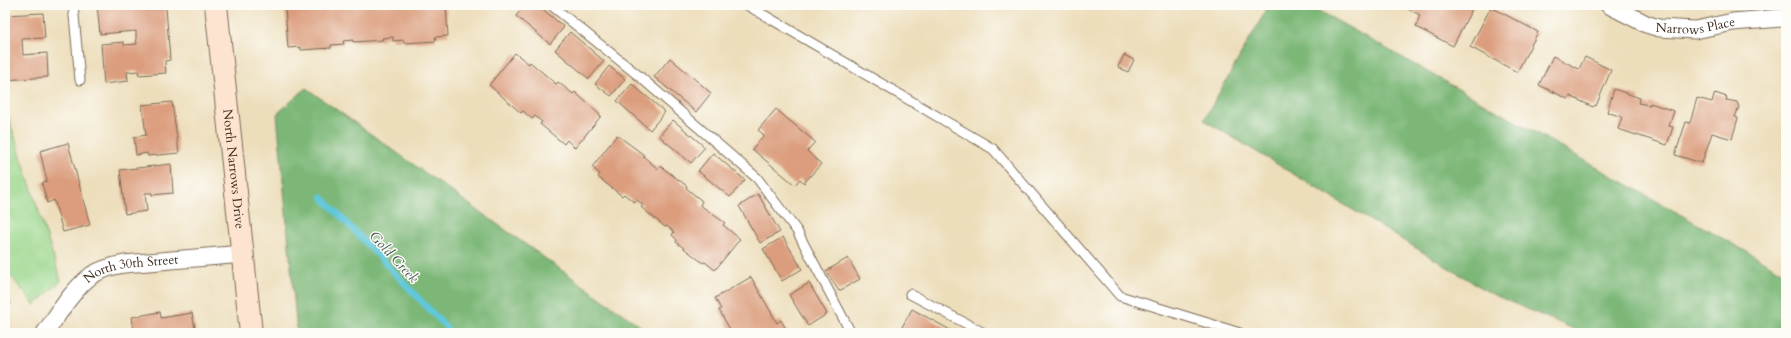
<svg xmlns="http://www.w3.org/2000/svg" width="1791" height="338" font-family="Cardo,serif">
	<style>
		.green { fill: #9ad68b; stroke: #6a8054 }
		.forest { fill: #7bb777; stroke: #5b704a }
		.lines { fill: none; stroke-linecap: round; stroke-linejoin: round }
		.stream { stroke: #60c8dc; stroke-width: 6 }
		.building { fill: #db9d7d }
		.lane-casing { stroke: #796955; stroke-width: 11 }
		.street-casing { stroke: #796955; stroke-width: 19 }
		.secondary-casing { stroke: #796955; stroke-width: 24 }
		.lane { stroke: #fff; stroke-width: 9 }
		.street { stroke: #fff; stroke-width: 17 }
		.secondary { stroke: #fde4d0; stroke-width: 22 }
		.labels { text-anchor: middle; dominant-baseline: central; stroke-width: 3; stroke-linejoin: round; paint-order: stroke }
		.street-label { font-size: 13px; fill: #3b2a1e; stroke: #fdfcf7 }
		.water-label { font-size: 14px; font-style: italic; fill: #465957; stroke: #fdfcf7 }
	</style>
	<rect width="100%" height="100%" fill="#fdfcf7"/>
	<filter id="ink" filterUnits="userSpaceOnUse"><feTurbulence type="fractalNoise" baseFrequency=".025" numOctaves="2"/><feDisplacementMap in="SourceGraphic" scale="8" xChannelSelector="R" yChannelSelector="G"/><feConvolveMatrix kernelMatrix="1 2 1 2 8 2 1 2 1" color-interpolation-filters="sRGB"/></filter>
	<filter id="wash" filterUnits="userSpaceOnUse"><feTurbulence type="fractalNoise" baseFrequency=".012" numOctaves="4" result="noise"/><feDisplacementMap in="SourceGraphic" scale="16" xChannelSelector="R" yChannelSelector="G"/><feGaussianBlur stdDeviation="0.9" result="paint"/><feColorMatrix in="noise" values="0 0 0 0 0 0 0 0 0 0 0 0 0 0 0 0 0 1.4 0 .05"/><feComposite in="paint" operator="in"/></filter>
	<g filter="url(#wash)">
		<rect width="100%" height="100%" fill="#eddebb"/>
		<path class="green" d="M5,106L61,281L35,305L5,269Z"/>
		<path class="forest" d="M1269,5H1309L1786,274V333H1583L1492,294L1204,120Z
			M306,88L650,333H297L277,114Z"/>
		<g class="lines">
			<path class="stream" d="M322,197L446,327L449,333"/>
		</g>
		<g id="blocks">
			<path class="building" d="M97,5H160V8L166,7L170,60L165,61L166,73L139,75L138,71L127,72L128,81L104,84L101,44L124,42V45L137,44L136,38V31L100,34Z
				M305,5H446L448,36L435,37L436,41L404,43V40L393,41V37L382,38L383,40L353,42V40L343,41L344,44L331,45V48L301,50L300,47L288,48L285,7Z
				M525,5H538L564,27L550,44L516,16Z
				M1405,5H1474L1453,46L1416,27L1420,15L1404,7Z
				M1491,7L1538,32L1517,72L1470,47Z
				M43,13L45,38L22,39L23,55L47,53L48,77L5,80V15Z
				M570,32L604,61L589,79L555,50Z
				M515,53L529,64L530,62L556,84L558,82L573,94L575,92L601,116L575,148L567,140L564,144L540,124L542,122L535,116L532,119L523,111L521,113L489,85Z
				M1124,55L1134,60L1128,72L1118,67Z
				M1553,56L1579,69L1585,57L1611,70L1596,106L1595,105L1593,107L1570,96L1568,99L1539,85Z
				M670,58L711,93L696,112L654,77Z
				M609,66L625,79L611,96L595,84Z
				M632,84L665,112L650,130L617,101Z
				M1614,89L1640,98L1638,103L1650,105V103L1674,111L1669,126L1673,127L1667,145L1618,129L1622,117L1607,112Z
				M1715,93L1727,97L1726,100L1737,102L1739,107L1735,117L1738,118L1732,139L1712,133L1702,163L1675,155L1686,122L1690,123L1697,98L1712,102Z
				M172,102L179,153L148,156L147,153L136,155L134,137L146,135L142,105Z
				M776,109L815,142L807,151L821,164L804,183L800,179L795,185L752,149L764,135L758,130Z
				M673,120L705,147L691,163L659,136Z
				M617,135L644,155L643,156L658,169L660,166L687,186L686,188L702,201L700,205L725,223L723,225L740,239L715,270L705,262L703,263L676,242L677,240L672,235L674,232L667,226L665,227L641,207L643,205L637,200L634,202L624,194L622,196L598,177L600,174L592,167Z
				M68,143L90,225L63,232L54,200L47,203L42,183L47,181L40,151Z
				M713,153L745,180L730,197L698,171Z
				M171,164L173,193L152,195V193H145L147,211L125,214L120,170Z
				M758,194L780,232L760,243L739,206Z
				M783,237L802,269L782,281L763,249Z
				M848,258L860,279L839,291L826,271Z
				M751,277L777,323L781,320L788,333H732L719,310L721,309L715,298Z
				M809,283L827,314L808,326L789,295Z
				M5,298L11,303L5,311Z
				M912,309L956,333H912L902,327Z
				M160,312L161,318L192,313L196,333H134L132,317Z"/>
		</g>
	</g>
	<g filter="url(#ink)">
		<use href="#blocks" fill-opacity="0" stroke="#796955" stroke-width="1"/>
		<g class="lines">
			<g class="lane-casing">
				<path id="lane" d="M73,5L80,80
					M551,5L639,76L757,178L797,231L851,333
					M747,5L993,149L1120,296L1240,333
					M910,294L984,333"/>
			</g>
			<g class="street-casing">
				<g id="street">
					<path id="s1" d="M1609,5L1646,24L1659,28L1695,30L1733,22L1781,18L1786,19"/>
					<path id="s2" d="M45,333C59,313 72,290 92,275C102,269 113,266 124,264L243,254"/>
				</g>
			</g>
			<g class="secondary-casing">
				<g id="secondary">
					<path id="s3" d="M216,5L251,333"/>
				</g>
			</g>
			<use href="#lane" class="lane"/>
			<use href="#street" class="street"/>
			<use href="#secondary" class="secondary"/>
		</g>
	</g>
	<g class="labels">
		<g class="street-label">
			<text stroke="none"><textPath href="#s1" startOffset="92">Narrows Place</textPath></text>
			<text stroke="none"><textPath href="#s3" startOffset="165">North Narrows Drive</textPath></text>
			<text stroke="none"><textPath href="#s2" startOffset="115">North 30th Street</textPath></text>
		</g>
		<g class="water-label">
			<text transform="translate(394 257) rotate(47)">Gold Creek</text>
		</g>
	</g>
	<rect width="1791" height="338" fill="none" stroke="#fdfcf7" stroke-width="20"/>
</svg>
